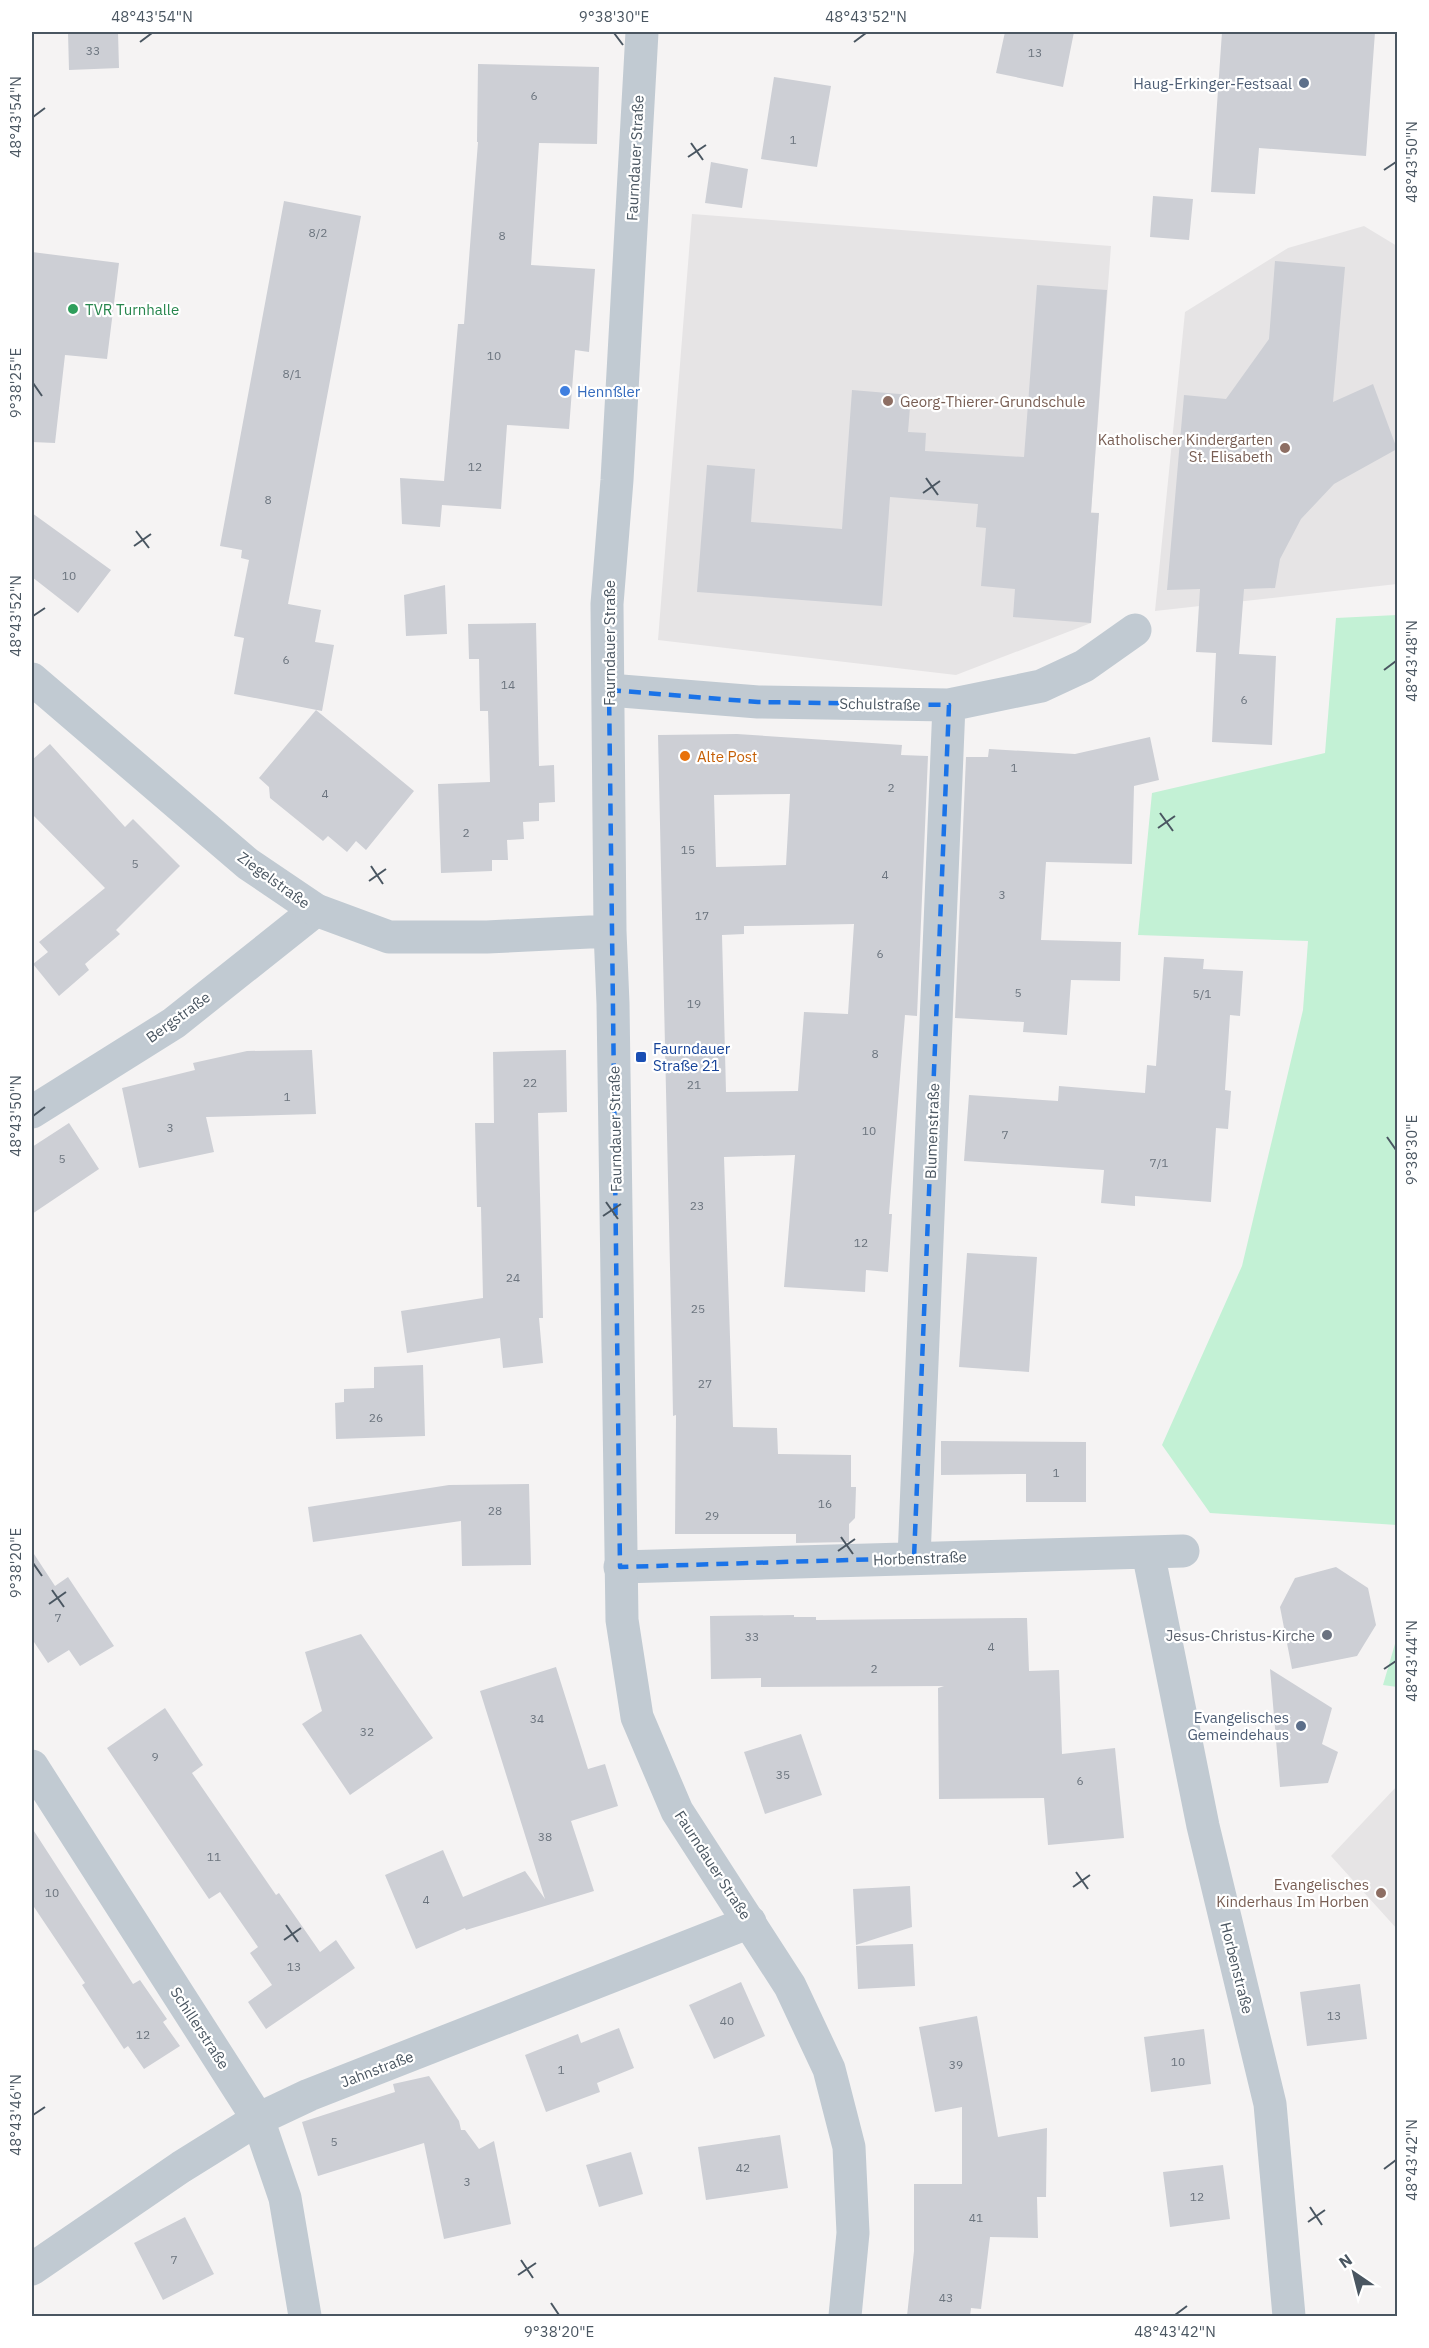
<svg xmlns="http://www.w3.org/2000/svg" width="1429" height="2348" font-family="'IBM Plex Sans',sans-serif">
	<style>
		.education { fill: #e6e4e5 }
		.green { fill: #c3f1d5 }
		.building { fill: #cdcfd5; fill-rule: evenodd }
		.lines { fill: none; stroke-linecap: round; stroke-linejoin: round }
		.minor { stroke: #c1cad2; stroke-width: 33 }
		.tertiary { stroke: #c1cad2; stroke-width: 33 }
		.marked { fill: none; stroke: #1a73e8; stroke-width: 4.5; stroke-dasharray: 12 8; stroke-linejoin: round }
		.ticks { fill: none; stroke: #4a5661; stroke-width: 2 }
		.service-dot { fill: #5c6f8a; stroke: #fff; stroke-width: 2 }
		.leisure-dot { fill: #2e9e5b; stroke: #fff; stroke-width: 2 }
		.shop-dot { fill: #3f7fe0; stroke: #fff; stroke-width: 2 }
		.education-dot { fill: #8d6e63; stroke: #fff; stroke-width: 2 }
		.food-dot { fill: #e8710a; stroke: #fff; stroke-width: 2 }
		.transit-dot { fill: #1a4fb4; stroke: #fff; stroke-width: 2 }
		.worship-dot { fill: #6b7280; stroke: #fff; stroke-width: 2 }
		.labels { text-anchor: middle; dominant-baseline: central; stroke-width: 4.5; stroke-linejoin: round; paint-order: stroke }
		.number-label { font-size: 12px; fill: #6b747e }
		.service-label { font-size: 15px; fill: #4e5e75; stroke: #fff; text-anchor: end }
		.street-label { font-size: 15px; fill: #4a5661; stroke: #fff }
		.leisure-label { font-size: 15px; fill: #27864d; stroke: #fff; text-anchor: start }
		.shop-label { font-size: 15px; fill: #366cbe; stroke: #fff; text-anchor: start }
		.education-label { font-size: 15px; fill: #785e54; stroke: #fff; text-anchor: end }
		.food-label { font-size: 15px; fill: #c56008; stroke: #fff; text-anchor: start }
		.transit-label { font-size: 15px; fill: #164399; stroke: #fff; text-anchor: start }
		.worship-label { font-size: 15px; fill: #5b616d; stroke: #fff; text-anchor: end }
		.neatline { fill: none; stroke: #4a5661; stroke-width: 2 }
		.ticks-label { font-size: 15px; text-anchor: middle; fill: #4a5661 }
	</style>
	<rect width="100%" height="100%" fill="#f5f3f3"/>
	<path class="education" d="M692,214L1111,246L1091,512L1099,513L1091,623L956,675L658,640Z
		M1364,226L1397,246V584L1155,611L1185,312L1288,248Z
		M1397,1786V1929L1331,1856Z"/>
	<path class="green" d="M1397,615V1525L1210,1513L1162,1445L1242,1266L1303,1010L1308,941L1138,935L1152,793L1325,753L1336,618Z
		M1397,1637V1687L1383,1685Z"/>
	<path class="building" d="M68,32H118L119,68L69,70Z
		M1005,32H1074L1063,87L996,73Z
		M1222,32H1375L1366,156L1259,148L1255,194L1211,192Z
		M478,64L599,67L597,144L539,143L531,265L595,269L589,352L575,350L569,429L507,425L501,509L442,505L440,527L402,524L400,478L444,481L458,324H464L478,142H477Z
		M774,77L831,86L817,167L761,159Z
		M711,162L748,169L742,208L705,203Z
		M1153,196L1193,199L1189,240L1150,237Z
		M284,201L361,216L288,604L321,610L315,642L334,645L322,711L234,694L244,638L234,636L249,560L241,558L242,550L220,546Z
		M32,252L119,263L107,359L65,355L55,443L32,442Z
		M1275,261L1345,267L1333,402L1373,384L1397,449L1334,484L1301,519L1280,559L1275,588L1244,589L1239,654L1276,656L1272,745L1212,742L1216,653L1196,652L1200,589L1167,590L1184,395L1226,399L1269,339Z
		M1037,285L1107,290L1091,513H1099L1091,623L1013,617L1015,589L981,586L986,528L976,527L978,504L890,497L882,606L697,592L707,465L755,469L751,522L842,529L852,390L911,395L908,432L926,433L925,451L1024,457Z
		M32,513L111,570L78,613L32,577Z
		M445,585L447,634L406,636L404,595Z
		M536,623L539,766L554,765L555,802L539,803V821L523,822L524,839L507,840L508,860H492V871L441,873L438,784L490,782L488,711H480L479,659H469L468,624Z
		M316,710L414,791L366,850L356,841L347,852L328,836L323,841L270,798L269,787L259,778Z
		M737,734L902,745L901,755L928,756L917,1016L905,1015L889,1214H892L888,1272L866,1270L865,1292L784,1287L795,1155L724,1157L733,1427L777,1428L778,1454L851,1455V1487H856L855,1518L849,1524V1542L796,1543V1534H675L676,1415L673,1416L672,1357L658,735ZM790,794L786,865L716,867L714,795ZM854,924L848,1014L804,1012L798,1091L726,1092L722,935L744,934V926Z
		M1150,737L1159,780L1134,786L1132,864L1046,862L1041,940L1121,942L1120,981L1071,980L1067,1035L1023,1032L1024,1022L955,1018L966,757H988L989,749L1075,754Z
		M50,744L125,827L133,819L180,866L116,930L120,934L85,964L89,970L59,996L33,964L48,952L39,942L105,888L32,814V760Z
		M1164,957L1204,959L1203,969L1243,971L1240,1016L1230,1015L1225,1090L1231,1091L1228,1129L1216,1128L1211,1202L1135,1196V1206L1101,1203L1104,1170L964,1161L969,1095L1058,1101L1059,1086L1145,1093L1147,1065L1156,1066Z
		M312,1050L316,1114L206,1117L214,1152L139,1168L122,1088L195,1070L193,1063L247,1051Z
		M566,1050L567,1112L538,1113L543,1318H539L543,1363L503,1368L500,1338L407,1353L401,1311L483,1298L481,1207H477L475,1123H494L493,1052Z
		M69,1123L99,1169L32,1214V1147Z
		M967,1253L1037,1257L1029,1372L959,1367Z
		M423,1365L425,1436L336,1439L335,1403L344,1402V1389L374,1388V1367Z
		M941,1441L1086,1442V1502H1026V1474L941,1475Z
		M529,1484L531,1565L462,1566L461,1521L313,1542L308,1507L449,1485Z
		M32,1551L55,1586L68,1577L114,1646L80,1666L69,1650L48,1663L32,1639Z
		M1336,1567L1368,1588L1376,1625L1357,1656L1292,1669L1280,1607L1295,1578Z
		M794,1615V1617H816V1620L1027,1618L1029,1671L1059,1670L1062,1754L1115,1748L1124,1838L1048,1845L1044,1798L939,1799L938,1688L944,1686L761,1687V1678L711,1679L710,1616Z
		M361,1634L433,1738L350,1795L302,1724L322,1711L305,1652Z
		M556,1667L588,1769L605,1764L618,1806L571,1821L594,1891L466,1930L465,1928L416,1949L385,1875L443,1850L463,1897L525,1871L545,1899L480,1691Z
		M1270,1669L1332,1708L1322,1744L1338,1752L1328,1783L1280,1787Z
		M165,1708L203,1765L192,1773L276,1895L279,1893L320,1952L336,1940L355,1968L266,2029L248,2002L272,1985L250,1953L258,1947L220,1892L209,1899L107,1748Z
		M801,1734L822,1795L765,1814L744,1752Z
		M32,1828L133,1984L140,1980L167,2019L163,2022L180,2046L144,2069L128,2046L124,2049L82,1985L85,1983L32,1904Z
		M910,1886L912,1927L856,1945L853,1889Z
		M913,1944L915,1986L858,1989L856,1946Z
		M741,1982L765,2036L714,2059L689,2005Z
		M1360,1984L1367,2039L1307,2046L1300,1992Z
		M977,2016L998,2137L1047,2128L1046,2197H1037L1038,2238L990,2237L981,2309L971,2308L970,2316H907L914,2251V2184H962V2107L935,2112L919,2027Z
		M619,2028L634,2068L597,2083L600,2092L546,2112L525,2055L578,2034L581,2043Z
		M1204,2029L1211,2084L1151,2092L1144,2037Z
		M429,2076L459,2121L461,2130H465L479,2149L494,2141L511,2224L444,2239L424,2143L318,2176L302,2122L395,2092L393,2084Z
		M780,2135L788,2188L706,2200L698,2147Z
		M631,2152L643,2194L599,2207L586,2165Z
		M1223,2165L1230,2219L1170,2227L1163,2172Z
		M185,2217L214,2274L163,2300L134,2243Z"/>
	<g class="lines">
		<path class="minor" d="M609,690L758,702L949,705L1041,686L1084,666L1135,630
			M32,1112L174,1023L316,910
			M1148,1552L1203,1826L1270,2104L1289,2316
			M914,1558L949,705
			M620,1567L1183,1551
			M32,1766L258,2119L285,2198L305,2316
			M32,2269L181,2167L258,2119L309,2095L750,1922"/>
		<path class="tertiary" d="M642,32L617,480L607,604L610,931L613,1004L622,1620L637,1717L677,1811L790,1986L829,2069L849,2147L853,2233L845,2316
			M32,679L248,864L316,910L389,937H487L610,931"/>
	</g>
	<path class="marked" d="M609,690L758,702L949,705L914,1558L620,1567Z"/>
	<path class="ticks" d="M614,33L623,45M140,42L152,33M854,42L866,33M33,117L45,108M691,143L703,160M688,157L706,145M1384,170L1396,162M33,383L42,396M926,478L938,495M923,493L940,481M136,531L149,548M134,546L151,534M33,616L45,608M1384,670L1396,661M1160,813L1173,831M1158,828L1175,816M371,866L383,884M369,881L386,869M33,1116L45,1107M1387,1137L1396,1150M606,1202L618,1219M603,1216L621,1204M841,1537L853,1554M838,1551L855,1539M33,1563L42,1576M52,1590L64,1607M49,1604L66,1592M1384,1669L1396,1661M1076,1872L1088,1889M1073,1887L1090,1875M286,1925L298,1942M284,1940L301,1928M33,2115L45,2107M1384,2169L1396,2160M1310,2207L1322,2225M1308,2222L1325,2210M521,2260L533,2278M518,2275L536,2263M551,2303L559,2315M1175,2315L1187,2306"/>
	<g class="service-dot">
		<circle cx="1304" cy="83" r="6"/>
		<circle cx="1301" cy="1726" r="6"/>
	</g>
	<circle class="leisure-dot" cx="73" cy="309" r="6"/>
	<circle class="shop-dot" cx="565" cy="391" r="6"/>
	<g class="education-dot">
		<circle cx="888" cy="401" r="6"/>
		<circle cx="1285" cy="448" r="6"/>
		<circle cx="1381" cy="1893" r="6"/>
	</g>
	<circle class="food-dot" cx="685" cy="756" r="6"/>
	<rect class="transit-dot" x="635" y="1051" width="12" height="12" rx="3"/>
	<circle class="worship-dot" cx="1327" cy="1635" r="6"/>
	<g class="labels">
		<g class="number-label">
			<text x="93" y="50">33</text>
			<text x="1035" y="52">13</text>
			<text x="534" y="95">6</text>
			<text x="793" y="139">1</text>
			<text x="318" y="232">8/2</text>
			<text x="502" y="235">8</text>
			<text x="494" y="355">10</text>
			<text x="292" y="373">8/1</text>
			<text x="475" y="466">12</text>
			<text x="268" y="499">8</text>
			<text x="69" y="575">10</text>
			<text x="286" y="659">6</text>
			<text x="508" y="684">14</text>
			<text x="1244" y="699">6</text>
			<text x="1014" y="767">1</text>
			<text x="891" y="787">2</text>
			<text x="325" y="793">4</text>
			<text x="466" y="832">2</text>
			<text x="688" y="849">15</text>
			<text x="135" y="863">5</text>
			<text x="885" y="874">4</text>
			<text x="1002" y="894">3</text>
			<text x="702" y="915">17</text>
			<text x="880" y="953">6</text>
			<text x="1018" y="992">5</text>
			<text x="1202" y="993">5/1</text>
			<text x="694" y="1003">19</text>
			<text x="875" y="1053">8</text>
			<text x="530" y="1082">22</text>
			<text x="694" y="1084">21</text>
			<text x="287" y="1096">1</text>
			<text x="170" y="1127">3</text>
			<text x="869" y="1130">10</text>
			<text x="1005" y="1134">7</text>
			<text x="62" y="1158">5</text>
			<text x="1159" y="1162">7/1</text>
			<text x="697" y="1205">23</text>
			<text x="861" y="1242">12</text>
			<text x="513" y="1277">24</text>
			<text x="698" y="1308">25</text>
			<text x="705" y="1383">27</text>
			<text x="376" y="1417">26</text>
			<text x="1056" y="1472">1</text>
			<text x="825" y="1503">16</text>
			<text x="495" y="1510">28</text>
			<text x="712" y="1515">29</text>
			<text x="58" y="1617">7</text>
			<text x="752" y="1636">33</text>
			<text x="991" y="1646">4</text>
			<text x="874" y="1668">2</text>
			<text x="537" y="1718">34</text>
			<text x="367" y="1731">32</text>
			<text x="155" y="1756">9</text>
			<text x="783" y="1774">35</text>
			<text x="1080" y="1780">6</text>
			<text x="545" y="1836">38</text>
			<text x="214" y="1856">11</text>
			<text x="52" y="1892">10</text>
			<text x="426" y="1899">4</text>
			<text x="294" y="1966">13</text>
			<text x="1334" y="2015">13</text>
			<text x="727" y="2020">40</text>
			<text x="143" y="2034">12</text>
			<text x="1178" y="2061">10</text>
			<text x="956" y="2064">39</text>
			<text x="561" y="2069">1</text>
			<text x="334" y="2141">5</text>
			<text x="743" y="2167">42</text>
			<text x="467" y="2181">3</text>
			<text x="1197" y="2196">12</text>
			<text x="976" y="2217">41</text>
			<text x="174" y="2259">7</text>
			<text x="946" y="2297">43</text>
		</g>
		<g class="service-label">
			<text x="1292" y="83">Haug-Erkinger-Festsaal</text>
			<text x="1289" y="1717">Evangelisches<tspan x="1289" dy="17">Gemeindehaus</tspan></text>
		</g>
		<g class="street-label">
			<text transform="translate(635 158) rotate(-87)">Faurndauer Straße</text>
			<text transform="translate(609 643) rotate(-90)">Faurndauer Straße</text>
			<text transform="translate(880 704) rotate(1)">Schulstraße</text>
			<text transform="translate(274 880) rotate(36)">Ziegelstraße</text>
			<text transform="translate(178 1017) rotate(-36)">Bergstraße</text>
			<text transform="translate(615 1129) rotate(-91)">Faurndauer Straße</text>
			<text transform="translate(932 1131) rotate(-88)">Blumenstraße</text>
			<text transform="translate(920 1558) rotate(-2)">Horbenstraße</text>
			<text transform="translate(713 1865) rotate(57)">Faurndauer Straße</text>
			<text transform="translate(1237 1968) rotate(76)">Horbenstraße</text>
			<text transform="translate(200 2028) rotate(57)">Schillerstraße</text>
			<text transform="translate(377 2069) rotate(-21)">Jahnstraße</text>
		</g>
		<g class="leisure-label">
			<text x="85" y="309">TVR Turnhalle</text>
		</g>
		<g class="shop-label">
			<text x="577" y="391">Hennßler</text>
		</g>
		<g class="education-label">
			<text x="900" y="401" text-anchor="start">Georg-Thierer-Grundschule</text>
			<text x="1273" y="439">Katholischer Kindergarten<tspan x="1273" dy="17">St. Elisabeth</tspan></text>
			<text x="1369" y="1884">Evangelisches<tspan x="1369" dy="17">Kinderhaus Im Horben</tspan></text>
		</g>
		<g class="food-label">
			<text x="697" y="756">Alte Post</text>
		</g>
		<g class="transit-label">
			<text x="653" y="1048">Faurndauer<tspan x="653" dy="17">Straße 21</tspan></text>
		</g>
		<g class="worship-label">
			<text x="1315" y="1635">Jesus-Christus-Kirche</text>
		</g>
	</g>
	<rect width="1429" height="2348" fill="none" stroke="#ffffff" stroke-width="66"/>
	<g transform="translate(1354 2273) rotate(325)" stroke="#ffffff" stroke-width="4.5" paint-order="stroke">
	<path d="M0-4.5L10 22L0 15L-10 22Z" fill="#4a5661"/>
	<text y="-9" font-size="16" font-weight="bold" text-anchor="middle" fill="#4a5661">N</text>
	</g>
	<rect x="33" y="33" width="1363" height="2282" class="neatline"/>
	<g class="ticks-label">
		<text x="152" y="22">48°43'54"N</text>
		<text x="614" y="22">9°38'30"E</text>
		<text x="866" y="22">48°43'52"N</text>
		<text transform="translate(16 117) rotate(-90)" y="5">48°43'54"N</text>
		<text transform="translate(1412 162) rotate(-90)" y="5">48°43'50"N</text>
		<text transform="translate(16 383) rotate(-90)" y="5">9°38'25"E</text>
		<text transform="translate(16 616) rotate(-90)" y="5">48°43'52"N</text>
		<text transform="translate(1412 661) rotate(-90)" y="5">48°43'48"N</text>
		<text transform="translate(16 1116) rotate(-90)" y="5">48°43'50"N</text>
		<text transform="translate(1412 1150) rotate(-90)" y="5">9°38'30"E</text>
		<text transform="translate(16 1563) rotate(-90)" y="5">9°38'20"E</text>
		<text transform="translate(1412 1661) rotate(-90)" y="5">48°43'44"N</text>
		<text transform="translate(16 2115) rotate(-90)" y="5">48°43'46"N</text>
		<text transform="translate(1412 2160) rotate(-90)" y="5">48°43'42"N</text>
		<text x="559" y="2337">9°38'20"E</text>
		<text x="1175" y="2337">48°43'42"N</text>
	</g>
</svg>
